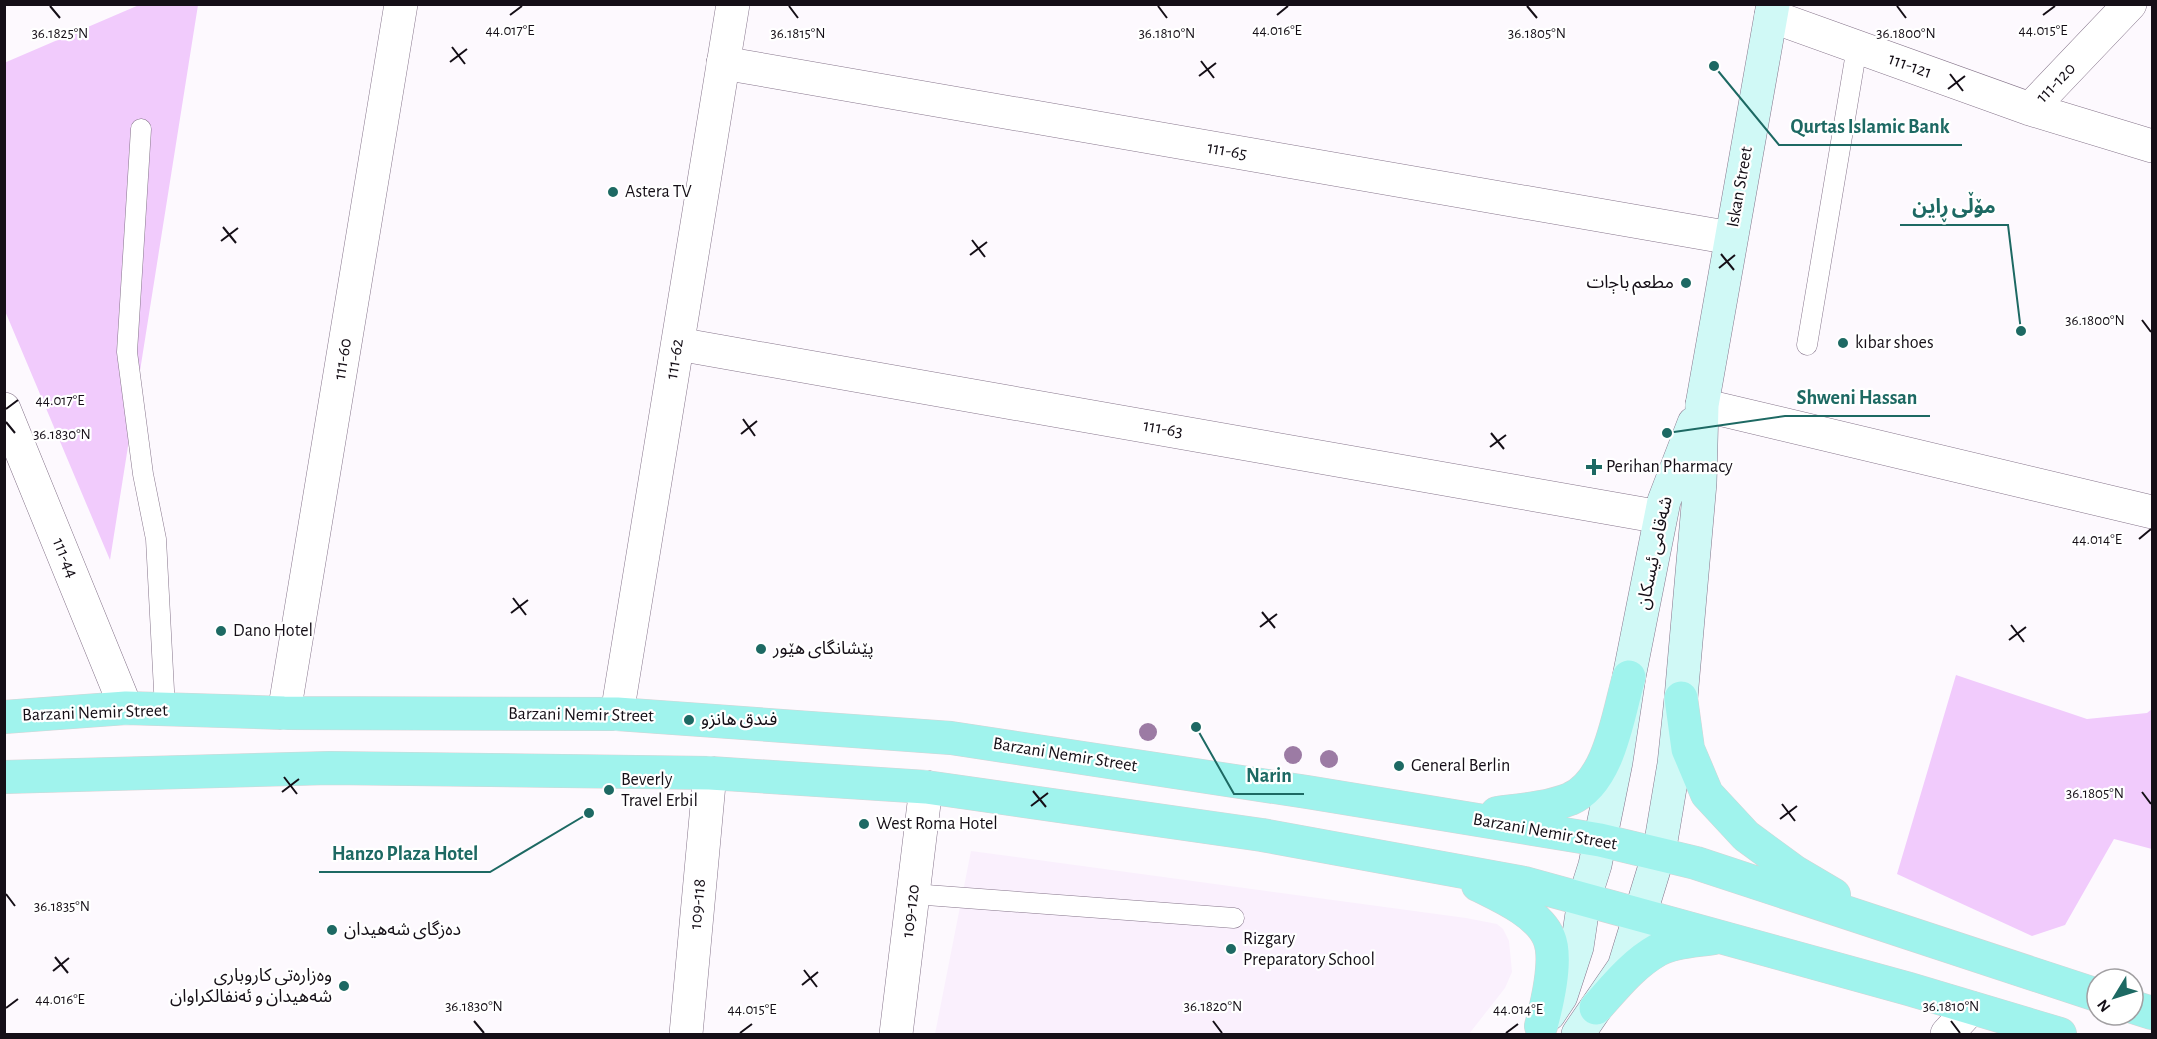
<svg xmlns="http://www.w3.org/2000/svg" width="2157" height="1039" font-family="'Alegreya Sans','Noto Sans Arabic',sans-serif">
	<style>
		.built { fill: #faf0fd }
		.green { fill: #f1cbfc }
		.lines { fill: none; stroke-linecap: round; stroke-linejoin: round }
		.service-casing { stroke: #86758b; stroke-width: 21 }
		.minor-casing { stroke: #86758b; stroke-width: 34 }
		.tertiary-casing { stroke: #86758b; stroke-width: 34 }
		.secondary-casing { stroke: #86758b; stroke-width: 34 }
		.primary-casing { stroke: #d5d4d5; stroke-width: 34 }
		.service { stroke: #fff; stroke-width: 20 }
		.minor { stroke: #fff; stroke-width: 33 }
		.tertiary { stroke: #fff; stroke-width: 33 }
		.secondary { stroke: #d0f9f6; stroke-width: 33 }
		.primary { stroke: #a0f3ed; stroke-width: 33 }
		.tree { fill: #9c7ba4 }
		.ticks { fill: none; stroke: #150f17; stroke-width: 2 }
		.poi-dot { fill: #1d6963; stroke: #fff; stroke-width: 2 }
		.labels { text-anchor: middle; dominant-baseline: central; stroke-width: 4.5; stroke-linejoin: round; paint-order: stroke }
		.street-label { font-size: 18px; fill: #150f17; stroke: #fff }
		.poi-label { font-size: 18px; fill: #150f17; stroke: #fff; text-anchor: start }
		.ticks-label { font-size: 15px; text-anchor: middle; fill: #150f17; stroke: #fff; stroke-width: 4.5; stroke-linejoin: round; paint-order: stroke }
		.leader { fill: none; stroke: #1d6963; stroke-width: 2 }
		.callout-dot { fill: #1d6963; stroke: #fff; stroke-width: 2 }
		.callout-label { font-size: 20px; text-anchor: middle; font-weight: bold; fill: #1d6963; stroke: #fff; stroke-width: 4.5; stroke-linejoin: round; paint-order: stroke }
	</style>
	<rect width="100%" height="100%" fill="#fdf9fe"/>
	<path class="built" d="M971,851L1466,918L1497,924L1503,929L1509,941L1512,972L1505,988L1469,1034H935Z"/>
	<path class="green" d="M139,5H198L110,560L5,311L4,63Z
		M1956,675L2087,719L2147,713L2152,709V849L2114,839L2065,925L2032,936L1897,874Z"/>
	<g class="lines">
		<g class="service-casing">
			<path id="service" d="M141,129L127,352L143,474L156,539L165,709
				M1807,345L1857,47
				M913,894L1234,918"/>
		</g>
		<g class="minor-casing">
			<path id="minor" d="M1771,16L2030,109L2152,146
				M723,63L1731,238
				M2030,109L2130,4
				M678,344L1649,515
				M1702,405L2152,512
				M4,409L126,708
				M284,713L401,4
				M686,1034L710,773
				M896,1034L926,787
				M1947,1034L1971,1008"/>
		</g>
		<g class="tertiary-casing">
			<path id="tertiary" d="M617,714L733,4"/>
		</g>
		<g class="secondary-casing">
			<path id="secondary" d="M1549,1014L1561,996L1577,947L1584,900L1595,865L1616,762L1629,677L1664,501L1694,423
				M1578,1034L1624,967L1659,853L1674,764L1681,698L1700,483L1702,405L1773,4"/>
		</g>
		<g class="primary-casing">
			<path id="primary" d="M1681,698L1688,749L1707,794L1746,836L1795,872L1834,895
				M4,717L126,708L284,713L617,714L951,738L1307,792L1600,840L1696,863L2097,995
				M4,777L330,768L710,773L926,787L1262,835L1524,883L1909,989L2060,1034
				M1497,813C1521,810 1547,808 1570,799C1610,782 1618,714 1629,677
				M1478,885C1500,896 1539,913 1549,938C1558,959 1547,1004 1541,1026
				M2133,1007L2152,1013
				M1596,1008C1615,987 1633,964 1658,950C1675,941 1696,941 1714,938"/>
		</g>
		<use href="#service" class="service"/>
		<use href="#minor" class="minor"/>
		<use href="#tertiary" class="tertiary"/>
		<use href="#secondary" class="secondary"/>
		<use href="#primary" class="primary"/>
	</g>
	<g class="tree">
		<circle cx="1148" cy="732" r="9"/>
		<circle cx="1293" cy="755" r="9"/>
		<circle cx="1329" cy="759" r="9"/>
	</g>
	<path class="ticks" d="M50,6L60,18M789,6L798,18M1158,6L1167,18M1527,6L1537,18M1897,6L1906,18M510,15L522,6M1277,15L1288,6M2043,15L2055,6M452,47L465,64M1201,61L1214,78M450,62L467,49M1950,74L1963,91M1199,76L1216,63M1948,89L1965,76M223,227L236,243M972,240L985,257M221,241L238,228M1721,254L1734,270M970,255L987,242M1719,268L1735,255M2142,320L2151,332M6,409L18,400M743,419L755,436M6,422L15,433M1491,433L1504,449M741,434L757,421M1490,447L1506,435M2139,539L2151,529M513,598L526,615M1262,612L1275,628M511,613L528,600M2011,625L2024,642M1260,627L1277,614M2009,640L2026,627M284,777L297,794M1033,791L1046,807M282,792L299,779M2142,792L2151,804M1782,804L1795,821M1031,806L1048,793M1780,819L1797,806M6,894L15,906M55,957L68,973M804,970L817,987M53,971L69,958M802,985L818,972M6,1008L18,999M474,1021L484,1033M1213,1021L1222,1033M1951,1021L1960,1033M740,1033L752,1024M1506,1033L1518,1024"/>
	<g class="poi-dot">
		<circle cx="613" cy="192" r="6"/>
		<circle cx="1686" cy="283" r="6"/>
		<circle cx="1843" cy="343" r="6"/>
		<path d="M1591 458h6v6h6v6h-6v6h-6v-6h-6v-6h6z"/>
		<circle cx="221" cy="631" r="6"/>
		<circle cx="761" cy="649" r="6"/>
		<circle cx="689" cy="720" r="6"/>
		<circle cx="1399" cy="766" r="6"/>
		<circle cx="609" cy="790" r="6"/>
		<circle cx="864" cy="824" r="6"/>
		<circle cx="332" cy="930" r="6"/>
		<circle cx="1231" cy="949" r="6"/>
		<circle cx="344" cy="986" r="6"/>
	</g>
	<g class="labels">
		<g class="street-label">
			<text transform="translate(1910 66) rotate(20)">111-121</text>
			<text transform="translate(2056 83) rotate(-46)">111-120</text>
			<text transform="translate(1227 151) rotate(10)">111-65</text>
			<text transform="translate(1740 187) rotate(-80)">Iskan Street</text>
			<text transform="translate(343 359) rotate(-81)">111-60</text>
			<text transform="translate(675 359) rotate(-81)">111-62</text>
			<text transform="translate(1163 429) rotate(10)">111-63</text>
			<text transform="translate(1655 553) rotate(-78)">شەقامی ئیسکان</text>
			<text transform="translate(65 558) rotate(68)">111-44</text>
			<text transform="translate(95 713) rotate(-2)">Barzani Nemir Street</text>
			<text transform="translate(581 715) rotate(1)">Barzani Nemir Street</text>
			<text transform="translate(1065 755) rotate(9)">Barzani Nemir Street</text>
			<text transform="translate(1545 832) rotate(10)">Barzani Nemir Street</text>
			<text transform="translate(698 904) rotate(-85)">109-118</text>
			<text transform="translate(911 911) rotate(-83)">109-120</text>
		</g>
		<g class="poi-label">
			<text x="625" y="192">Astera TV</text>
			<text x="1674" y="283" text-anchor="end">مطعم باﭴات</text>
			<text x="1855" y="343">kıbar shoes</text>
			<text x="1606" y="467">Perihan Pharmacy</text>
			<text x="233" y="631">Dano Hotel</text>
			<text x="773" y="649">پێشانگای هێور</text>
			<text x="701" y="720">فندق هانزو</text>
			<text x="1411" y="766">General Berlin</text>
			<text x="621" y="780">Beverly<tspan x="621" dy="21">Travel Erbil</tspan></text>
			<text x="876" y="824">West Roma Hotel</text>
			<text x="344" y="930">دەزگای شەھیدان</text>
			<text x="1243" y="939">Rizgary<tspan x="1243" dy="21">Preparatory School</tspan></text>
			<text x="332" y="976" text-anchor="end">وەزارەتی کاروباری<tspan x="332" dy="21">شەهیدان و ئەنفالکراوان</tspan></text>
		</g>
	</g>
	<g class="ticks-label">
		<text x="510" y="35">44.017°E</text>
		<text x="1277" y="35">44.016°E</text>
		<text x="2043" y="35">44.015°E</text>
		<text x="60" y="38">36.1825°N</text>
		<text x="798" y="38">36.1815°N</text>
		<text x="1167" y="38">36.1810°N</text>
		<text x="1537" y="38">36.1805°N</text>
		<text x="1906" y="38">36.1800°N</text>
		<text x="2095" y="325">36.1800°N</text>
		<text x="60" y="405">44.017°E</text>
		<text x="62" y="439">36.1830°N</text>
		<text x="2097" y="544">44.014°E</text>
		<text x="2095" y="798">36.1805°N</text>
		<text x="62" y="911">36.1835°N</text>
		<text x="60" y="1004">44.016°E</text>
		<text x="474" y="1011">36.1830°N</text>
		<text x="1213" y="1011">36.1820°N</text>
		<text x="1951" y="1011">36.1810°N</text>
		<text x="752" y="1014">44.015°E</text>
		<text x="1518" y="1014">44.014°E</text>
	</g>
	<path class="leader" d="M1714 66L1779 145H1962M2021 331L2008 225H1900M1667 433L1785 416H1930M1196 727L1234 794H1304M589 813L490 872H319"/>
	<g class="callout-dot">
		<circle cx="1714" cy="66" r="6"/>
		<circle cx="2021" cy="331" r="6"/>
		<circle cx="1667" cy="433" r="6"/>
		<circle cx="1196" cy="727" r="6"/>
		<circle cx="589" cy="813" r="6"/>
	</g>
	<g class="callout-label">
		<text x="1870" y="133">Qurtas Islamic Bank</text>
		<text x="1954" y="213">مۆڵی ڕاین</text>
		<text x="1857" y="404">Shweni Hassan</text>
		<text x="1269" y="782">Narin</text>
		<text x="405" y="860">Hanzo Plaza Hotel</text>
	</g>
	<rect width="2157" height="1039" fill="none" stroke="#150f17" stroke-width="12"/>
	<g transform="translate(2115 997) rotate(232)"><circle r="28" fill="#ffffff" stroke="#a19fa2" stroke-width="1.5"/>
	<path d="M0-4.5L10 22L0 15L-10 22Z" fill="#1d6963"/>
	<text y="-9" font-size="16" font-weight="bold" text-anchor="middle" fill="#150f17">N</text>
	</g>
</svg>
